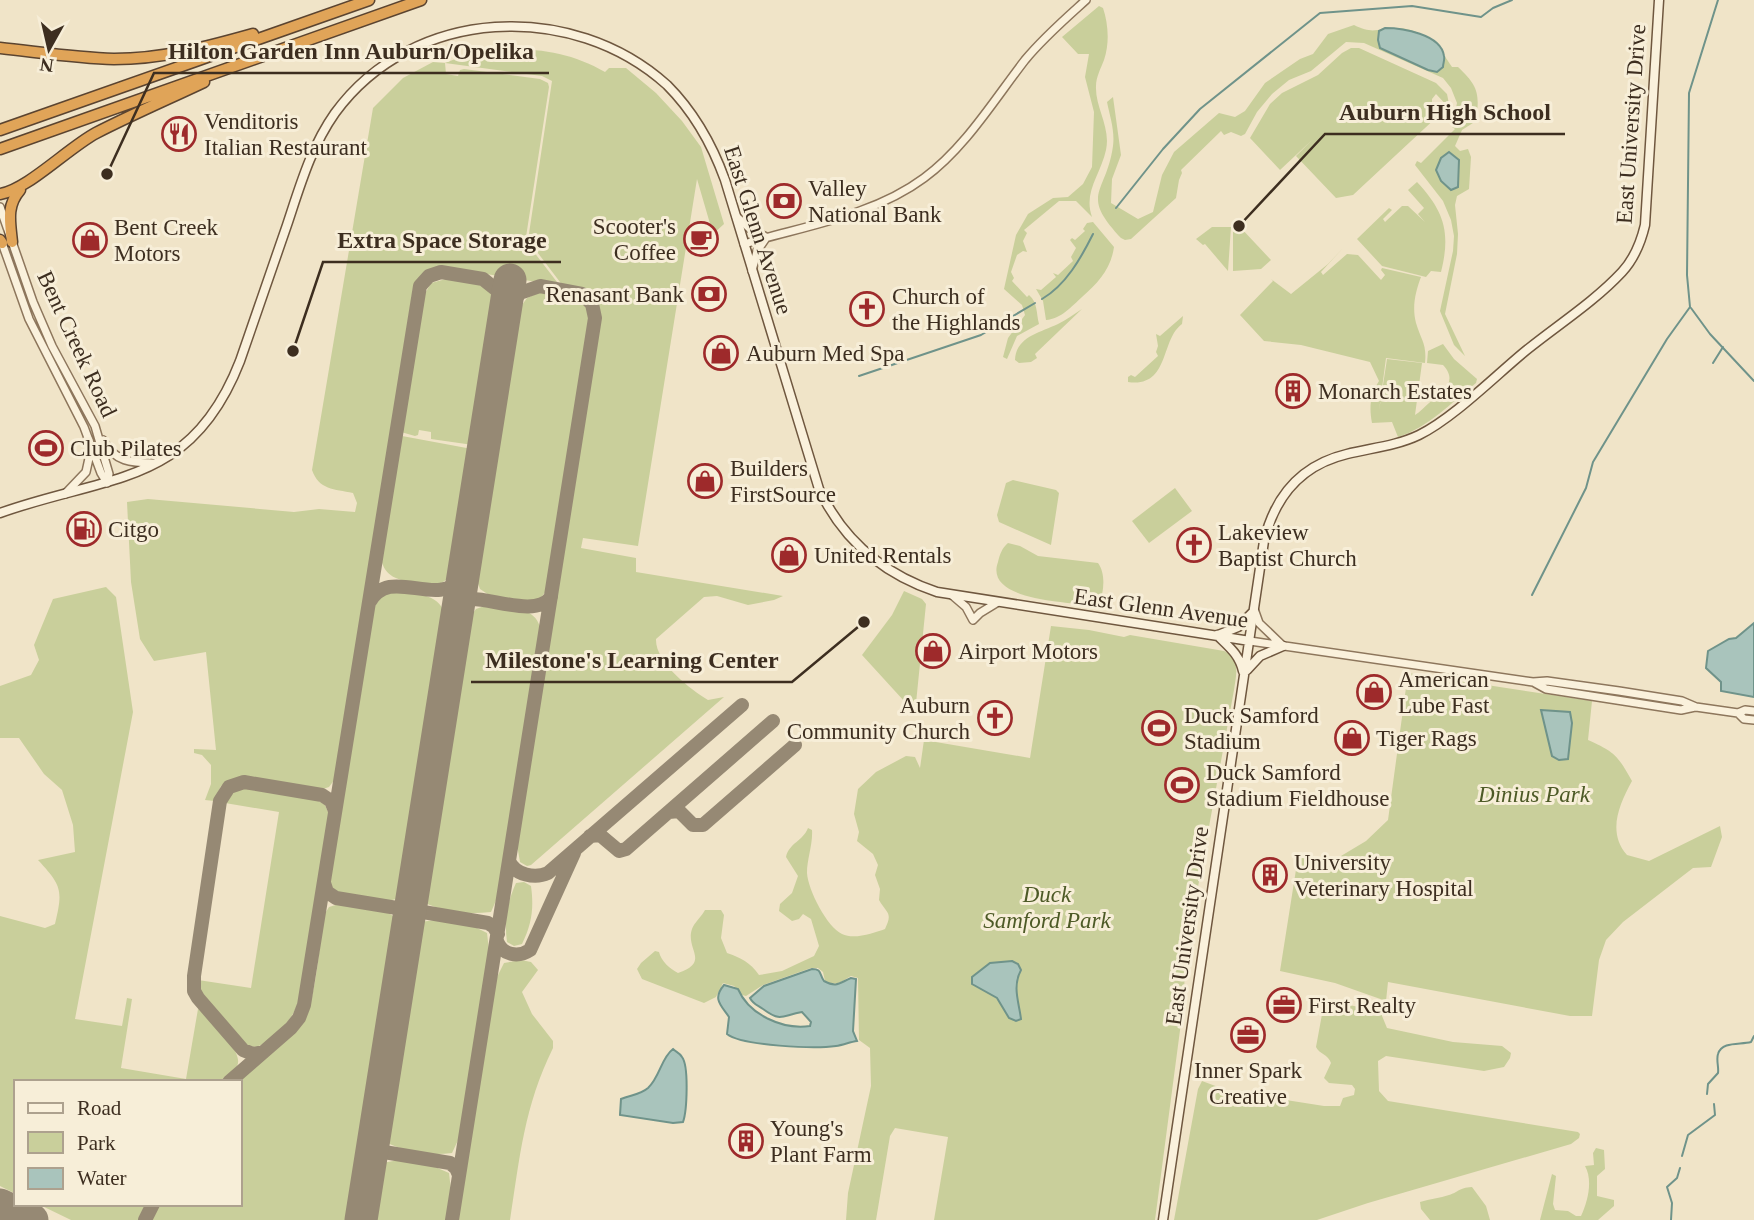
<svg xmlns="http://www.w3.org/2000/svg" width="1754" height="1220" font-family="Georgia,serif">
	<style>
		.green { fill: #c9cf9b }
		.water { fill: #a9c4bc; stroke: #6f938a; stroke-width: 2 }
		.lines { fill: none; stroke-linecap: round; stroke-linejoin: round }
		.stream { stroke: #6f938a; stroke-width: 2 }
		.taxiway { stroke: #968974; stroke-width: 14 }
		.runway { stroke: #968974; stroke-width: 33 }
		.tertiary-casing { stroke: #8d765c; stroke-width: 10 }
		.secondary-casing { stroke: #6f573f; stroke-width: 11 }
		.motorway-casing { stroke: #5b4430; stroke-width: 13 }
		.tertiary { stroke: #faf1dc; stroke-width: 7 }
		.secondary { stroke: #faf1dc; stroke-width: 8 }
		.motorway { stroke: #e0a458; stroke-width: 10 }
		.labels { text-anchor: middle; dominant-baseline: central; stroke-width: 6; stroke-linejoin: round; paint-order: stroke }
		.poi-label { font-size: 23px; fill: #3d2e20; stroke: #f7eed8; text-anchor: start }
		.street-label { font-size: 23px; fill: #3d2e20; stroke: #f7eed8 }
		.park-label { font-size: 23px; font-style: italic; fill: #4d5a26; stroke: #f7eed8 }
		.leader { fill: none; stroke: #3d2e20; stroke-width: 2.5 }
		.callout-dot { fill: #3d2e20; stroke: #f7eed8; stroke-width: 2.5 }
		.callout-label { font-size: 24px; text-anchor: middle; font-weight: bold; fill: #3d2e20; stroke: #f7eed8; stroke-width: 6; stroke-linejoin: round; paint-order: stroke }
	</style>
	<rect width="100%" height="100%" fill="#f0e4c8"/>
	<path class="green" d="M1099,6L1103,8C1108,23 1110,42 1104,60C1101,68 1096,77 1096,86C1095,108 1111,127 1106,150C1101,174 1083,192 1092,217L1076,201H1059L1024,230L1027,233L1023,241L1027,252L1023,251L1017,255L1011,272L1014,278L1012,281L1027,297L1029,295C1038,303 1036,313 1039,324L1017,336L1007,359L1003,357L1008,338L1025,315L1022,305L1004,289L1016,235L1028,214L1053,198L1068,197L1083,184L1092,167L1094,112L1085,77L1089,54H1078L1062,37Z
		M1354,25C1374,35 1377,28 1396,28C1421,27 1440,47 1452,67H1458C1478,86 1480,93 1476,121L1462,130L1455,146L1460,151L1468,149L1471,157L1469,189L1457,196L1455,205L1458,234L1457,254L1445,314L1465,356L1454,345L1440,311L1453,251L1454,236L1451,220L1443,201L1415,165L1417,161L1421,163L1455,129L1452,127L1457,103L1451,88L1443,78L1364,43L1346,42L1311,71L1289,80L1272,94L1257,112L1245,134L1241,136L1231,132L1224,135L1221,131L1181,170L1182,173L1179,180L1176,198L1131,239L1125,240L1121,238C1079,193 1106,195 1113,146C1115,131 1110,117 1107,102L1113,97L1121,155L1112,179L1111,203L1138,219L1153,212L1162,175L1174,152L1219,113L1235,117L1245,111L1265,83L1300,59L1313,54L1328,34Z
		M1351,48H1359L1436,83L1447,94L1450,109L1436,94L1432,99V110L1439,115L1353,195L1336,198L1296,156L1312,140L1280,170L1250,138L1270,104L1282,93L1318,75L1342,53Z
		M502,49C539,48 573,53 605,72L609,68H626L656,93L682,121L701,147L724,224L713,234L697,179L638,546L583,538L581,548L636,558V572L783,596L774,600L748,605L717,596L704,597L656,639C655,662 690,689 708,700L724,697L531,865L527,866L520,862L517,845L522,803L599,318C598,296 583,289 563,286L528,240L552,81L542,76L445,63L446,74L458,76L460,70L464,69L540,79L548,83L549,87L526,237L527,243L557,282V285L441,267L423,275L413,289L335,779L329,787L320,790L236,778L221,786L214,801L205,800L211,784V765L202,755L194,753V749L216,750L206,652L154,661L140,639L131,582L127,502L148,499L294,512L319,509L355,512L357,503L353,493C334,489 319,490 312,470L373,108L403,78L433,62L445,63L468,54Z
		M1417,182C1444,211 1451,232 1441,272L1431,271L1426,277L1382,266L1357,239L1389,208L1392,210L1383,219L1385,222L1402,206H1408L1425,222L1418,214L1424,208L1408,190Z
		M1093,222L1114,247C1111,269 1098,283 1082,297C1072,306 1061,319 1046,320L1043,301L1036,289L1041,290L1056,277L1053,273L1058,275L1073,261L1071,257L1076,248L1070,240L1072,238L1075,240L1085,231L1083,229L1087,223Z
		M1212,227H1231L1228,271L1205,244L1203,245L1196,239Z
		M1233,227H1240L1271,260L1261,269L1233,271Z
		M1344,247L1321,272L1323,275L1347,254L1358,255L1381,280L1385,275L1381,270L1382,268L1421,277C1415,293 1412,307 1416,323C1421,340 1427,344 1425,363L1386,358L1379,411L1387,359L1422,363L1415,415C1420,412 1424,407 1429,403C1442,393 1459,382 1443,365L1427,363L1428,351L1443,344L1454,359L1477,379L1476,383C1451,403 1429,427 1398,437L1392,422L1372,423C1369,407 1370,395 1379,381L1370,362L1301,345L1264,341L1240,315L1273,281L1271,279L1291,294L1328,264Z
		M446,279C467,282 491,280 495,306L473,445L431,439V432L419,430L418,435L415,436L401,432L423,297L431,283Z
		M543,291C565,294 588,294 591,320L549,587L540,599L533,602L492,597L480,589L475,575L517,312L527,298Z
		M1082,309L1035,354L1037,358L1031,362L1019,363L1015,360C1016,337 1039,333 1058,324C1066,320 1074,314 1082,309Z
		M1183,316L1182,324C1160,340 1170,388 1128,382V377L1131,375L1135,377L1158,356L1156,352L1158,346L1156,334L1160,336Z
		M402,436L472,449L454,569C450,576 446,582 438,584C431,586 422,584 415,583C398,580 385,577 381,559Z
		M1013,480L1056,490L1059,493L1051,545L999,522L997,515L1006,483Z
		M1175,488L1192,511L1149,543L1132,521Z
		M1008,543L1020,546L1038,556L1098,563C1106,574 1104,592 1099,604L1089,605C1065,602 984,600 998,562C1000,554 1002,548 1008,543Z
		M106,587L116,597L133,712L75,1019L122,1026L127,998L132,999L121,1068L186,1079L198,1009L201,1010C210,1021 245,1052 237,1066C233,1072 224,1077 219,1082H16V1194L0,1186V916L45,928L55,924C63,890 62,886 38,860L75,852L73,825L62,790L44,774L19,738H0V686L31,675L39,660L34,645L53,599Z
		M396,591C417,594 442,593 446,619L402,894L396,899L388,901L340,893L332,888L330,880L373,609L382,596Z
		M904,591L922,599L926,604L915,713L862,655L892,615Z
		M490,604C511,608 538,606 541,632L498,896L491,912C466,915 445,912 423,902L468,620L476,609Z
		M1051,626L1089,630L1124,637L1130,635L1224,651C1241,659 1236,675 1234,690L1185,958L1184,1000L1155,1220H934L948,1137L895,1128L890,1136L876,1220H846L848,1193L871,1086L870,1048L859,1040L858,978L851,976C840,982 837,987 825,981L823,972L818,968H811L763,985L746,996L742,995L734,986L723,983L716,997L704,1003L642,979L637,969L641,963L655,951L659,952C661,961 670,969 678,973C711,962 685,949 692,929C694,923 702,916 705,910H721L724,915L721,938L727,953C741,958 750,962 759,975L782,971L814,956L819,946L811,919L803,914L799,919L792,921L779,911L780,904L792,893L798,876L786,857C789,843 803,841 808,828L812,830C813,844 807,859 807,873C808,890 827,927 842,934C854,940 874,933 885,929C893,912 887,914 879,900L880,889L875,875L878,865L873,854L857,841L859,832L854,814L858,789L876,772L906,756L915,757L920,768L924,740L1030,758Z
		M1408,673L1592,701L1588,740C1615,752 1618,756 1632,781C1619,805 1607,832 1627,855L1649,861L1720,826L1722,837L1711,867L1693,868L1623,922L1606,940L1599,960L1592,1016H1570L1388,982L1386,1001L1335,983L1280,971L1298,857L1310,859L1341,856L1366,841L1388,820Z
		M245,788L317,800L325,805L329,814L299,1000C293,1020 275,1039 257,1047L247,1046L243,1043L199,989L198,980L251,988L279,812L225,803L232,791Z
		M524,882L531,886C534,908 532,924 522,944L514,946L507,942C504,920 507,903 516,883Z
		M339,904L387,912L393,916L397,923L350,1220H151L158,1204H240V1082H236C255,1066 294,1039 305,1018C316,997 320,940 324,915L329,907Z
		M436,920L471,925L487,933L489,950L460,1136L452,1153C428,1156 407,1152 385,1142L420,922Z
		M521,960L531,962L538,970L522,992L532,1014L553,1041V1048C524,1107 520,1156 510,1220H456L488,1019L496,979L504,963Z
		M1328,1001L1380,1011L1387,1028L1453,1042L1502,1046L1511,1053L1510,1058L1504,1067L1484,1071L1386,1056L1378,1061L1379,1091L1388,1101L1578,1132L1580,1134L1579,1138L1571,1144L1368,1203L1317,1220H1174L1198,1089L1202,1081L1229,1091L1324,1106H1340L1343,1098L1354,1095L1355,1089L1352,1085L1329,1083L1324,1078L1331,1063C1328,1054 1319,1054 1316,1047L1323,1009Z
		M1596,1148L1604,1150L1605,1169L1597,1176V1196L1614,1200V1206L1598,1220H1540L1552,1174L1556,1176L1553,1204L1555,1210L1568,1211L1576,1216H1581C1588,1201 1593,1180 1585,1166L1594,1165L1593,1153Z
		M399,1160L433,1166L449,1173L451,1190L448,1220H372L382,1163Z
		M1472,1187L1486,1206L1490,1220H1430L1421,1209L1420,1202C1430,1199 1440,1198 1449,1195C1459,1192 1458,1188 1472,1187Z
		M38,1204H146L139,1220H71Z"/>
	<path class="water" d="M1385,28C1402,28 1441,34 1444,56C1445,60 1443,63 1443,67L1437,72L1428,70L1380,48L1378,40L1379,31Z
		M1449,152L1459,160L1458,187L1451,190L1441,181L1436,170L1441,158Z
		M1754,623V697L1721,691V682L1706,668L1708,651L1729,639L1736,638Z
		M1541,710L1570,712L1572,723L1568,759L1559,760L1552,756Z
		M1012,961L1018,964L1021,970C1012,987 1019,1002 1021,1019L1016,1021L1009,1018L997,998L972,984V977L990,963Z
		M812,969C822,969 819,974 824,981C837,988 839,983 851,978L856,979L853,1031L857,1041C850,1042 843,1045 836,1046C815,1049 742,1046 727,1034L729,1017C721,1005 712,999 724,985L738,989C749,1015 783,1030 810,1026L811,1022L802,1012C782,1015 782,1023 763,1009C757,1005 753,1004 750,998L764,986Z
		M673,1049C676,1052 680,1053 682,1057C689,1066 687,1111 683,1122L673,1123L620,1115L621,1099C630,1095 640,1095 648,1088C660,1077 661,1058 673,1049Z"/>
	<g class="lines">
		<path class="stream" d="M1116,208L1163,149L1200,109L1320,13L1412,6L1481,17L1493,8L1512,0
			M1042,299C1066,285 1081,258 1093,234
			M1691,308L1710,334L1754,381
			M1713,363L1723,347
			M859,376L981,335L1035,303
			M1532,595L1586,488L1593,462L1667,339L1690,307L1687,275L1689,93L1718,0
			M1707,1094L1708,1084L1718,1073C1719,1067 1716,1060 1718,1054C1722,1041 1740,1045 1751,1042L1754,1036
			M1682,1156L1688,1135L1715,1115L1714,1104
			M1671,1220L1672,1203L1667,1187L1677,1178L1680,1168"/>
		<path class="taxiway" d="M369,603C390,564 436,610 462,578
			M457,615L465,602L472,599C494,599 537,617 551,597
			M669,812L679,811L693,825H703L795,745
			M590,836L600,835L619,851L626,849L773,721
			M509,861C515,875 535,879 548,873L742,705
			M324,883L327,892L336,898L397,908L406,904L412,896
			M412,896L415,906L423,912L488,923L494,927L498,934
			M397,908L405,915L407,927
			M497,941C502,955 518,958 530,950L574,853
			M263,1052L253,1054L243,1050L198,998L194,991V976L220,801L229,787L244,782L322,795L331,801L335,811
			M229,1082L291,1028L299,1018L304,1005L420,286L429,276L441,272L483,279L498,291L505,311
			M374,1136L377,1145L384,1152L450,1163L456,1168L459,1175
			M370,1164L375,1156L384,1152
			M145,1220L153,1204
			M452,1220L595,318L592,304L582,294L540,286L520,293L505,311"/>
		<path class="runway" d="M0,1205L32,1220
			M361,1220L510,280"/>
		<g class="tertiary-casing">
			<path id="tertiary" d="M0,207L33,302L52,346L95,426L109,474L107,483
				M736,216L749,228L766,237
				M1,240L29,319L84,427L101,473L107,483
				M744,244C804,226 873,216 924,178C965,148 994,100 1025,60C1043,38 1065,19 1086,0
				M752,271L757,251L766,238
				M103,440C115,462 131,463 154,463
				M65,494L86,472L91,449
				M952,595L966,607L973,620L980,613L998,602
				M1254,609L1259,623L1283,646
				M1250,641L1533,682L1547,681L1619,691L1682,701L1696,707L1738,713L1745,710L1754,711
				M1535,683L1546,689L1681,710L1695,707
				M1738,713L1744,719L1754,720"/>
		</g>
		<g class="secondary-casing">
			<path id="secondary" d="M0,513C109,474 191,487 240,361C256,316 271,270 287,225C300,186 311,147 335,113C413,6 573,0 667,85C694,112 712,144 725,180L819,489C843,540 883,574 937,592L1250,641
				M1217,635C1229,647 1239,654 1243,671
				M1218,635L1238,627L1253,612
				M1247,670L1260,656L1283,646
				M1163,1220L1264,541C1275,496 1301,465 1347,454C1371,448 1396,446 1419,435C1453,418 1493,378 1523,353C1556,326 1593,303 1622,272C1634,259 1641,242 1645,225L1659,0"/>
		</g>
		<g class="motorway-casing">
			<path id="motorway" d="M0,48C38,52 76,58 114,59C162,59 207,47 253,34
				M0,130L369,0
				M0,149L421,0
				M0,194C27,190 68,148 96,133C131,115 168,99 204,82
				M0,240L2,243
				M12,242C10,222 6,206 20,190"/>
		</g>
		<use href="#tertiary" class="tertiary"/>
		<use href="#secondary" class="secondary"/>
		<use href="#motorway" class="motorway"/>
	</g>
	<defs>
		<g id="restaurant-ring" transform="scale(1.75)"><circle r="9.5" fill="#f7eed8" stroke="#9e2a2b" stroke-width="1.5"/><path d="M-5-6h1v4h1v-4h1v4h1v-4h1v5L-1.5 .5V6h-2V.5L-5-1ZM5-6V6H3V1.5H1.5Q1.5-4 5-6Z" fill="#9e2a2b"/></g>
		<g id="bank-ring" transform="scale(1.75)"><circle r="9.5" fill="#f7eed8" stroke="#9e2a2b" stroke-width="1.5"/><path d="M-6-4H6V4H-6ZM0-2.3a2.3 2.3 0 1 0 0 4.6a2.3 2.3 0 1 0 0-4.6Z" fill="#9e2a2b"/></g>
		<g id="cafe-ring" transform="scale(1.75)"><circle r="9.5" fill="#f7eed8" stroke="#9e2a2b" stroke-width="1.5"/><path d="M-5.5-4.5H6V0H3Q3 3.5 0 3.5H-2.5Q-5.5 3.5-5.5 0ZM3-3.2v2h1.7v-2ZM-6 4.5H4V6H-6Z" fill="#9e2a2b"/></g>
		<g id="shop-ring" transform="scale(1.75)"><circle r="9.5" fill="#f7eed8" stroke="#9e2a2b" stroke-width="1.5"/><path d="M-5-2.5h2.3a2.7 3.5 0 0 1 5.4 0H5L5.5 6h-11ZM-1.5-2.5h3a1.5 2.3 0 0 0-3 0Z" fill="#9e2a2b"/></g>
		<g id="church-ring" transform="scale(1.75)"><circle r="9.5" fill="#f7eed8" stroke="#9e2a2b" stroke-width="1.5"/><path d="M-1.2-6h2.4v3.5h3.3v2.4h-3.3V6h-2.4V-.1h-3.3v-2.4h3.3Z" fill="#9e2a2b"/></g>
		<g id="building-ring" transform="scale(1.75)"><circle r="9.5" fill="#f7eed8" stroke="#9e2a2b" stroke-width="1.5"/><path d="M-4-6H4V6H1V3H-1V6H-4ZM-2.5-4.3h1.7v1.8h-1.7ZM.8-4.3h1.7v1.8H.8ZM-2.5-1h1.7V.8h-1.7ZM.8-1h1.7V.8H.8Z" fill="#9e2a2b"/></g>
		<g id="stadium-ring" transform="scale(1.75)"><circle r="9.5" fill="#f7eed8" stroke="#9e2a2b" stroke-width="1.5"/><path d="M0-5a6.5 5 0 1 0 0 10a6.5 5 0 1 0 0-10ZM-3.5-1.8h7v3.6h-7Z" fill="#9e2a2b"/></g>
		<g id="fuel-ring" transform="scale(1.75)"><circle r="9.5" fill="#f7eed8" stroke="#9e2a2b" stroke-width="1.5"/><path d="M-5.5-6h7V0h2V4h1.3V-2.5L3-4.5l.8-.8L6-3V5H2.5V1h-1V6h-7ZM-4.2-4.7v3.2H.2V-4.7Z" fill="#9e2a2b"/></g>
		<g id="office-ring" transform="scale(1.75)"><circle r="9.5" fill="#f7eed8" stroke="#9e2a2b" stroke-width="1.5"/><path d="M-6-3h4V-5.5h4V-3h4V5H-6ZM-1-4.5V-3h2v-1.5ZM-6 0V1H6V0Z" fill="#9e2a2b"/></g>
	</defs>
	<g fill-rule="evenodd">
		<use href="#restaurant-ring" x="179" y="134"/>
		<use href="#bank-ring" x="784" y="201"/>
		<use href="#cafe-ring" x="701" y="239"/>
		<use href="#shop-ring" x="90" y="240"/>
		<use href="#bank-ring" x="709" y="294"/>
		<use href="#church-ring" x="867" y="309"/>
		<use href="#shop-ring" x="721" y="353"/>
		<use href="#building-ring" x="1293" y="391"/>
		<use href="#stadium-ring" x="46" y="448"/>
		<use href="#shop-ring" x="705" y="481"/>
		<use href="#fuel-ring" x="84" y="529"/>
		<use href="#church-ring" x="1194" y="545"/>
		<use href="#shop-ring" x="789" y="555"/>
		<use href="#shop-ring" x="933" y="651"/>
		<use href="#shop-ring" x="1374" y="692"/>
		<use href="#church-ring" x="995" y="718"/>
		<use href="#stadium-ring" x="1159" y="728"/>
		<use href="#shop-ring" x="1352" y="738"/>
		<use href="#stadium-ring" x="1182" y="785"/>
		<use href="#building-ring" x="1270" y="875"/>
		<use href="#office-ring" x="1284" y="1005"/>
		<use href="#office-ring" x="1248" y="1035"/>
		<use href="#building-ring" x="746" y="1141"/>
	</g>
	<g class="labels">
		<g class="poi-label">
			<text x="204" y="121">Venditoris<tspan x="204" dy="26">Italian Restaurant</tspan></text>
			<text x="808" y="188">Valley<tspan x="808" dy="26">National Bank</tspan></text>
			<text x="676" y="226" text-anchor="end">Scooter's<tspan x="676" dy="26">Coffee</tspan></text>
			<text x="114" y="227">Bent Creek<tspan x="114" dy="26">Motors</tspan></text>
			<text x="684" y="294" text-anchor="end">Renasant Bank</text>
			<text x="892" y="296">Church of<tspan x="892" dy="26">the Highlands</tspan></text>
			<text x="746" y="353">Auburn Med Spa</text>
			<text x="1318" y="391">Monarch Estates</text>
			<text x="70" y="448">Club Pilates</text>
			<text x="730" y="468">Builders<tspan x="730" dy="26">FirstSource</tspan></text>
			<text x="108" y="529">Citgo</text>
			<text x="1218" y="532">Lakeview<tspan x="1218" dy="26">Baptist Church</tspan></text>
			<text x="814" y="555">United Rentals</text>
			<text x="958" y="651">Airport Motors</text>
			<text x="1398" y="679">American<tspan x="1398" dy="26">Lube Fast</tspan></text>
			<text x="970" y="705" text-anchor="end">Auburn<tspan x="970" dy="26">Community Church</tspan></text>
			<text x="1184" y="715">Duck Samford<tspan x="1184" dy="26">Stadium</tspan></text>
			<text x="1376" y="738">Tiger Rags</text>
			<text x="1206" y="772">Duck Samford<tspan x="1206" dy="26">Stadium Fieldhouse</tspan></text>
			<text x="1294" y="862">University<tspan x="1294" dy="26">Veterinary Hospital</tspan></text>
			<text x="1308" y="1005">First Realty</text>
			<text x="1248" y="1070" text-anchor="middle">Inner Spark<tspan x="1248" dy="26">Creative</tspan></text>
			<text x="770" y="1128">Young's<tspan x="770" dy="26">Plant Farm</tspan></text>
		</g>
		<g class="street-label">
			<text transform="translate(1631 124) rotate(-86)">East University Drive</text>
			<text transform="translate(758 230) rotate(72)">East Glenn Avenue</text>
			<text transform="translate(77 344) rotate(65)">Bent Creek Road</text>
			<text transform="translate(1161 608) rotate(8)">East Glenn Avenue</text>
			<text transform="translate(1187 926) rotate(-82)">East University Drive</text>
		</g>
		<g class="park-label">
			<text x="1534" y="794">Dinius Park</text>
			<text x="1047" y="894">Duck<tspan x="1047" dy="26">Samford Park</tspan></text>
		</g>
	</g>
	<path class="leader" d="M107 174L154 73H549M1239 226L1325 134H1565M293 351L323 262H561M864 622L792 682H471"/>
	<g class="callout-dot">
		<circle cx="107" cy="174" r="7"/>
		<circle cx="1239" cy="226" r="7"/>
		<circle cx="293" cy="351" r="7"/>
		<circle cx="864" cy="622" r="7"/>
	</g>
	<g class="callout-label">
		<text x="351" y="59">Hilton Garden Inn Auburn/Opelika</text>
		<text x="1445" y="120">Auburn High School</text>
		<text x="442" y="248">Extra Space Storage</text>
		<text x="632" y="668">Milestone's Learning Center</text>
	</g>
	<rect x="14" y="1080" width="228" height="126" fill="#f7eed8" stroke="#ada18e" stroke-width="2"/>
	<rect x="28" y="1103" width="35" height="10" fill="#faf1dc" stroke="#ada18e" stroke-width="2"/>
	<text x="77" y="1115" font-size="21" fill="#3d2e20">Road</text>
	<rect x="28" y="1132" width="35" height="21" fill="#c9cf9b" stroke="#ada18e" stroke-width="2"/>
	<text x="77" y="1150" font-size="21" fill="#3d2e20">Park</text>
	<rect x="28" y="1168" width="35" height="21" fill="#a9c4bc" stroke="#ada18e" stroke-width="2"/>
	<text x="77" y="1185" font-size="21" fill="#3d2e20">Water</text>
	<g transform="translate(49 49) rotate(188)" stroke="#f7eed8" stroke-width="5" paint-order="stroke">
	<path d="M0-5L12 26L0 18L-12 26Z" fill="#3d2e20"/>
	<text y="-10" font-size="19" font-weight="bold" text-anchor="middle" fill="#3d2e20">N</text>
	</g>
</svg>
